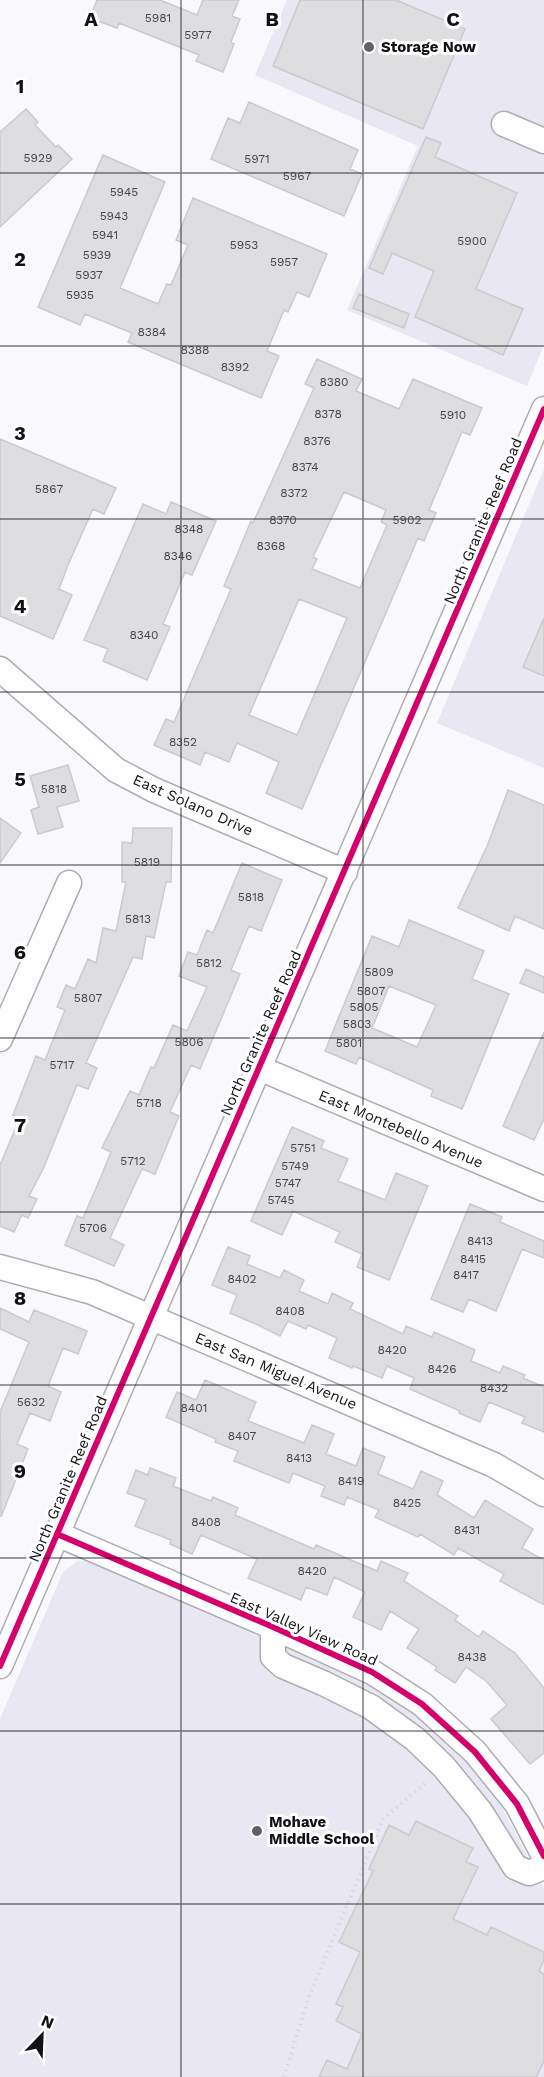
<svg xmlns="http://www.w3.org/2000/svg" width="544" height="2077" font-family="'Work Sans',sans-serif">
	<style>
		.built { fill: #e8e7f2 }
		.building { fill: #dedee1; stroke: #cbcbcf; stroke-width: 1.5; fill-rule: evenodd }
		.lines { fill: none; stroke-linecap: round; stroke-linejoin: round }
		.minor-casing { stroke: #aeaeb2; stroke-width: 27 }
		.path { stroke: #d8d8d8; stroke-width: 4; stroke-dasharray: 1.5 4.5; stroke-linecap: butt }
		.minor { stroke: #fefeff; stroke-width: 24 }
		.cycleway-casing { stroke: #fff; stroke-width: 10 }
		.cycleway { stroke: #d6006c; stroke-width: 6 }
		.grid { fill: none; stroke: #121114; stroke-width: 1.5; stroke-opacity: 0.55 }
		.poi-dot { fill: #626266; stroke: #fff; stroke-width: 2 }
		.labels { text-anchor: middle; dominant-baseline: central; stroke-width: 6; stroke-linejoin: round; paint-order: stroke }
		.number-label { font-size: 12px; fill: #454447 }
		.poi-label { font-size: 15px; font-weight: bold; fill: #121114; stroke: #fff; text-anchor: start }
		.street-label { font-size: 15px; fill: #121114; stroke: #fff }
		.grid-label { font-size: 20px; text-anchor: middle; font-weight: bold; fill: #121114; stroke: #fff; stroke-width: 6; stroke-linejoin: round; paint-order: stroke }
	</style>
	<rect width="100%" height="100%" fill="#f8f8fd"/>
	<path class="built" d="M287,0H544V345L527,386L347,310L418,146L255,75Z
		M544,469V768L437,723Z
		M78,1561H86L366,1683L416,1715L467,1762L503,1809L544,1888V2077H0V1719L63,1572Z"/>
	<path class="building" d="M97,0H160L197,15L203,0H239L232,16L240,19L231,42L234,44L223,72L196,61L199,55L119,23L117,28L90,18Z
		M300,0H396L465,29L423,129L273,66Z
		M249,102L358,150L350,169L362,174L344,216L211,159L228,118L240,123Z
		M26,109L38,122L35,125L56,147L58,145L72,159L0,227V132Z
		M426,137L441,143L435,157L517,193L476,289L523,309L503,355L415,317L434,271L392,253L383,274L369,268Z
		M103,155L165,182L120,288L158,304L167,284L171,285L188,245L176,240L193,198L327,254L309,297L297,292L288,312L284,310L267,351L279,356L261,398L128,342L132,333L85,314L80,325L38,307Z
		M359,294L409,314L404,328L353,308Z
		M317,359L362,379L356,391L399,409L413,379L482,408L470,435L462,432L429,510L436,513L424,541L418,538L302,809L266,793L279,762L237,743L229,762L205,752L200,765L154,745L166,719L174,722L231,589L224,586L251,521L253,523L314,388L305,384ZM344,492L386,510L381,522L387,525L360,588L312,569L317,559L313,557ZM299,599L347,618L297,735L249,715Z
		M0,439L116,488L104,514L93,509L68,565L59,589L72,595L53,639L0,616Z
		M171,502L216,521L192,575L185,572L163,624L170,627L147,680L103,661L108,649L84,640L143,504L166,514Z
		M544,618V676L523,667Z
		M68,765L79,801L57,807L63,827L38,834L31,810L39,807L30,776Z
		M508,790L544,805V929L515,916L509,931L458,908L488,844Z
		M0,818L21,833L0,863Z
		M133,828H172L171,882H166L154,938L146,936L142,959L133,957L86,1063L97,1068L88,1089L77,1085L44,1167L29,1196L37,1199L28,1218L22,1215L14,1232L0,1226V1165L20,1118L13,1115L36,1056L45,1060L65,1010L57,1007L66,985L75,989L88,959L96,963L103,928L116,931L126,882H122V842L132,843Z
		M242,863L282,880L261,931L249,926L231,970L240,974L200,1069L191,1065L170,1112L179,1116L155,1174L142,1169L110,1238L124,1245L114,1266L65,1245L77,1216L83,1218L100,1179L111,1152L102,1148L130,1091L139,1095L151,1067L154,1068L173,1025L187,1031L207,987L179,976L188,952L197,955L207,930L213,933Z
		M409,920L484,951L472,979L509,994L462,1109L431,1096L433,1090L359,1057L356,1064L325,1051L372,936L399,947ZM389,986L436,1005L417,1047L372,1028Z
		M526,969L544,977V993L520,983Z
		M544,1032V1119L534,1140L503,1126Z
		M292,1127L324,1141L321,1148L348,1159L338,1181L385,1200L396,1173L428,1186L389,1280L357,1267L362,1254L335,1242L340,1232L293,1211L282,1235L251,1221Z
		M470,1204L502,1217L500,1222L544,1241V1258L522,1249L496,1311L469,1299L463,1312L431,1299Z
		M228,1247L250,1256L247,1264L280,1278L284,1270L304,1280L299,1291L328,1304L332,1293L353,1303L350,1309L403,1334L406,1326L432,1337L434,1332L475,1350L471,1361L500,1373L503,1366L525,1375L523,1378L544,1387V1432L522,1423L525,1417L489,1402L480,1422L459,1413L460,1411L410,1389L414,1378L387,1366L382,1378L353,1366L352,1368L329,1358L337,1338L308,1325L306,1329L288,1321L280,1336L258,1325L230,1313L237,1295L212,1285Z
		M0,1308L29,1322L34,1310L87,1331L78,1354L63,1348L48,1386L61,1392L50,1421L30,1413L17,1444L28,1449L1,1517L0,1412L29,1342L0,1329Z
		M205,1380L256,1402L248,1421L304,1443L312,1425L334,1434L326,1454L356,1466L363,1448L385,1457L378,1474L413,1489L421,1471L443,1481L437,1495L474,1518L485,1500L533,1529L522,1548L544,1560V1605L500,1581L504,1574L458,1548L454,1555L420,1534L418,1537L375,1517L379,1510L347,1497L344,1505L321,1496L325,1486L293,1473L289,1483L234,1461L238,1451L215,1442L216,1439L166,1417L177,1392L196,1400Z
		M150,1468L176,1478L173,1486L211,1501L213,1497L238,1508L235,1515L314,1549L316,1545L377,1571L381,1561L408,1573L404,1581L458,1616L455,1620L479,1637L483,1631L515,1653L544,1688V1753L530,1764L491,1719L507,1705L486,1681L466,1667L455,1683L435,1670L437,1667L407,1648L419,1629L390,1611L381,1630L353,1617L365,1592L334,1577L327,1595L306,1587L301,1600L248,1578L257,1559L201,1535L192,1554L170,1544L171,1540L135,1526L146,1500L127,1493L136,1470L148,1475Z
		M416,1821L473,1848L466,1862L478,1867L453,1919L487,1935L491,1927L544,1952V1960L539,1971L544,1974V2061L536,2077H319L327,2060L347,2069L362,2034L336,2021L343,2007L336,2004L360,1952L339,1942L373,1871L369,1869L389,1825L409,1835Z"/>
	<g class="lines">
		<g class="minor-casing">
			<path id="minor" d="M504,124L544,141
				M0,669L116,770L154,790L345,872
				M0,1039L69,883
				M259,1068L544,1189
				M0,1267L92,1292L494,1465L544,1494
				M57,1534L273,1627L372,1672L422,1704L475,1752L517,1804L544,1856
				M273,1627V1657L283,1666L323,1683L371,1707L415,1739L444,1767L480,1811L515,1867L529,1873L544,1867
				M0,1666L544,409"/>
		</g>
		<path class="path" d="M284,2077L308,1999L383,1819L428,1781"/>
		<use href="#minor" class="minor"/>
		<g class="cycleway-casing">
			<path id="cycleway" d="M57,1534L273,1627L372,1672L422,1704L475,1752L517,1804L544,1856
				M0,1666L544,409"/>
		</g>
		<use href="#cycleway" class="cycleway"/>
	</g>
	<path class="grid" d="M181,0V2077M363,0V2077M0,173H544M0,346H544M0,519H544M0,692H544M0,865H544M0,1038H544M0,1212H544M0,1385H544M0,1558H544M0,1731H544M0,1904H544"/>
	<g class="poi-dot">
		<circle cx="369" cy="47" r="6"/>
		<circle cx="257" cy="1831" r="6"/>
	</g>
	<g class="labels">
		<g class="number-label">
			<text x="158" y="18">5981</text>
			<text x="198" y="35">5977</text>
			<text x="38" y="158">5929</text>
			<text x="257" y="159">5971</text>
			<text x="297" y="176">5967</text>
			<text x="124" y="192">5945</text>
			<text x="114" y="216">5943</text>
			<text x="105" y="235">5941</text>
			<text x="472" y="241">5900</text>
			<text x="244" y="245">5953</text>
			<text x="97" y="255">5939</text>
			<text x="284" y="262">5957</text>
			<text x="89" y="275">5937</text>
			<text x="80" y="295">5935</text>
			<text x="152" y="332">8384</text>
			<text x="195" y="350">8388</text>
			<text x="235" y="367">8392</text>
			<text x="334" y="382">8380</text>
			<text x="328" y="414">8378</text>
			<text x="453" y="415">5910</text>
			<text x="317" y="441">8376</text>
			<text x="305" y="467">8374</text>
			<text x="49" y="489">5867</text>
			<text x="294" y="493">8372</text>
			<text x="283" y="520">8370</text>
			<text x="407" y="520">5902</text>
			<text x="189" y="529">8348</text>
			<text x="271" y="546">8368</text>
			<text x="178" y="556">8346</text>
			<text x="144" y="635">8340</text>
			<text x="183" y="742">8352</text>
			<text x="54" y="789">5818</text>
			<text x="147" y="862">5819</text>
			<text x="251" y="897">5818</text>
			<text x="138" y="919">5813</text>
			<text x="209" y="963">5812</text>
			<text x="379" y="972">5809</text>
			<text x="371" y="991">5807</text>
			<text x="88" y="998">5807</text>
			<text x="364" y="1007">5805</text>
			<text x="357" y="1024">5803</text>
			<text x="189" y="1042">5806</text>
			<text x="349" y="1043">5801</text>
			<text x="62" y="1065">5717</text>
			<text x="149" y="1103">5718</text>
			<text x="303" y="1148">5751</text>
			<text x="133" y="1161">5712</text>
			<text x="295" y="1166">5749</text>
			<text x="288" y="1183">5747</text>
			<text x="281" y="1200">5745</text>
			<text x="93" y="1228">5706</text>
			<text x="480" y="1241">8413</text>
			<text x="473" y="1259">8415</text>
			<text x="466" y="1275">8417</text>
			<text x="242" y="1279">8402</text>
			<text x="290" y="1311">8408</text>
			<text x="392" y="1350">8420</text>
			<text x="442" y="1369">8426</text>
			<text x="494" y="1388">8432</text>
			<text x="31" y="1402">5632</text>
			<text x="194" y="1408">8401</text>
			<text x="242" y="1436">8407</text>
			<text x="299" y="1458">8413</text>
			<text x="351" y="1481">8419</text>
			<text x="407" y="1503">8425</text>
			<text x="206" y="1522">8408</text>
			<text x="467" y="1530">8431</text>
			<text x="312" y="1571">8420</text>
			<text x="472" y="1657">8438</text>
		</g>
		<g class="poi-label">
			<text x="381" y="47">Storage Now</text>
			<text x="269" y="1822">Mohave<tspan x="269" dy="17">Middle School</tspan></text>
		</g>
		<g class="street-label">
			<text transform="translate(483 521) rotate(-67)">North Granite Reef Road</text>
			<text transform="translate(193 805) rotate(24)">East Solano Drive</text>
			<text transform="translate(261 1033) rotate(-66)">North Granite Reef Road</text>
			<text transform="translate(401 1129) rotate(23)">East Montebello Avenue</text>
			<text transform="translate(276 1371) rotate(23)">East San Miguel Avenue</text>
			<text transform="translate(68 1479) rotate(-67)">North Granite Reef Road</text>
			<text transform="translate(304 1629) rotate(24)">East Valley View Road</text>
		</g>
	</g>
	<g class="grid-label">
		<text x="91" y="26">A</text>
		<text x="272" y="26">B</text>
		<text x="453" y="26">C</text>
		<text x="20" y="93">1</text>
		<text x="20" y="266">2</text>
		<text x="20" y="440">3</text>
		<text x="20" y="613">4</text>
		<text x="20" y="786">5</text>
		<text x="20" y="959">6</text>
		<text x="20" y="1132">7</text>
		<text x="20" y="1305">8</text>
		<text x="20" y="1478">9</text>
	</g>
	<g transform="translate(42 2035) rotate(23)" stroke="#ffffff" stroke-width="4.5" paint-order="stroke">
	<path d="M0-4.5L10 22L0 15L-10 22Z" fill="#121114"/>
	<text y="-9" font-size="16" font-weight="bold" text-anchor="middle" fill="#121114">N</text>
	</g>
</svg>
